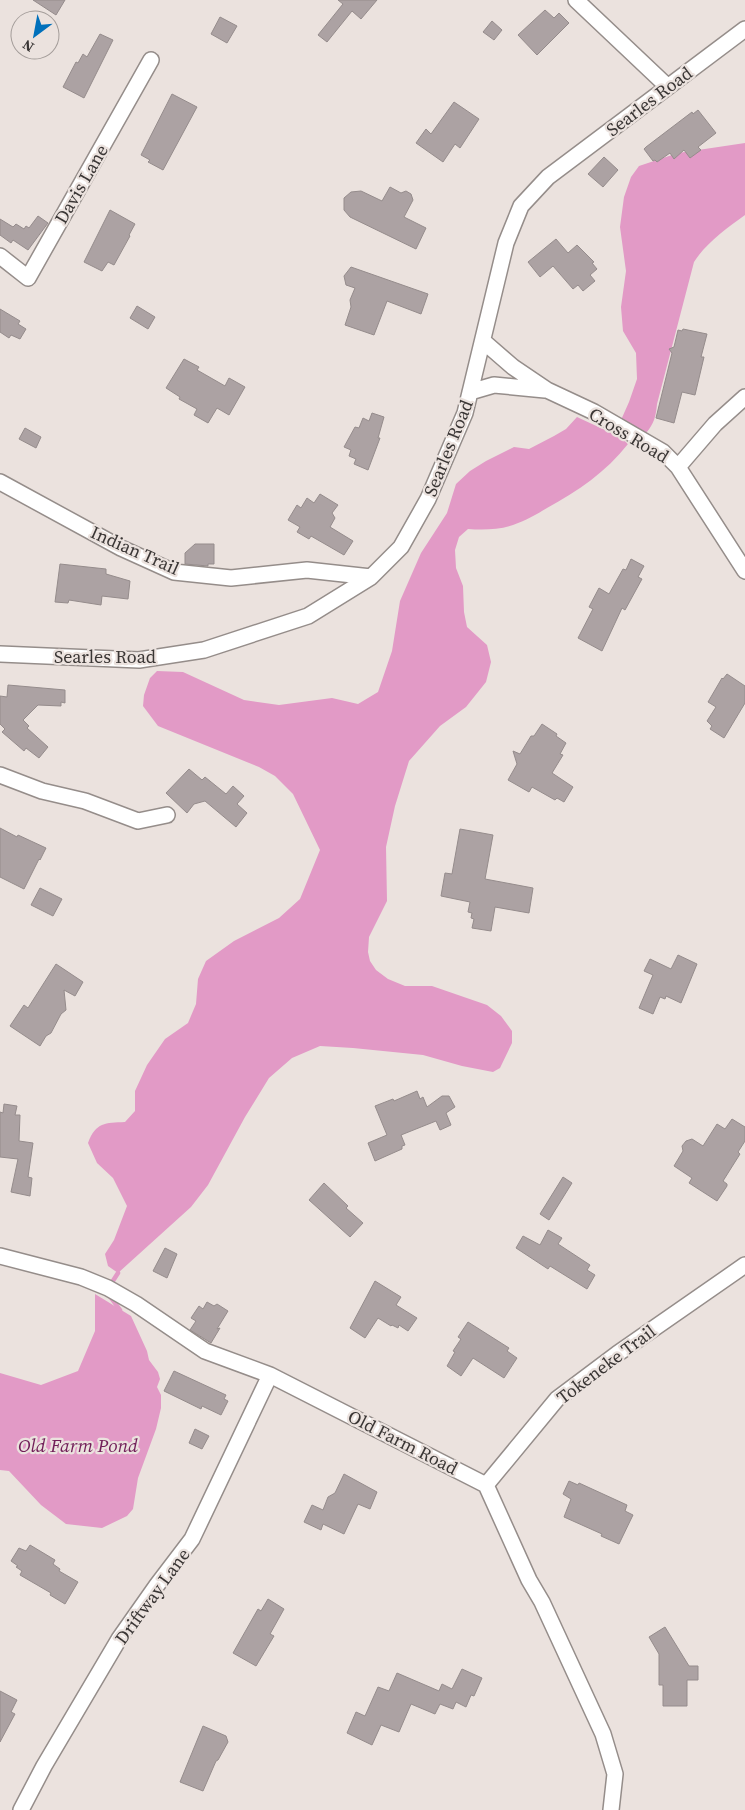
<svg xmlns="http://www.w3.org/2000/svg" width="745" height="1810" font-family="'Source Serif 4',serif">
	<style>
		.water { fill: #e29ac6 }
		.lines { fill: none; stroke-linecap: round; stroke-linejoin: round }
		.stream { stroke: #e29ac6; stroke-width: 4.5 }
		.building { fill: #aca2a3; stroke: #958c8c }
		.minor-casing { stroke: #958d8a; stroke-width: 18 }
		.minor { stroke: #fff; stroke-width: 15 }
		.labels { text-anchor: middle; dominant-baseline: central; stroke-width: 4.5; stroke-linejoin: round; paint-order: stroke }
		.street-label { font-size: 18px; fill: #3a3635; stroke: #ebe2de }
		.water-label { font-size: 19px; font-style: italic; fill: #721f59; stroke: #ebe2de }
	</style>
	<rect width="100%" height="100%" fill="#ebe2de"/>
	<path class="water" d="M745,143V215C727,228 706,243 694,262L657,404C656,416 654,424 646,433L621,420L629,402L637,379L636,353L623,331L621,307L626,271L620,227L624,197L631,177L639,166L678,153Z
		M577,417L620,437L628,444C606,472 578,491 547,508C537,514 525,521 513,525C499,530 482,530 468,529L459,537L455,550L456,568L463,586L464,612L467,627L487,645L491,662L486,682L466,707L440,726L409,761L395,806L386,847L387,901L369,937L368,952L370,961L376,970L388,979L405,986H432L487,1005L501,1016L512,1031V1043L500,1068L493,1072L462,1066L423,1055L353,1048L320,1046L292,1058L269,1078L245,1117L208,1185L191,1207L118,1273L108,1266L105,1254L114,1240L127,1206L113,1178L97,1163L88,1143C96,1122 105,1123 125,1122L135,1111V1091L147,1065L165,1039L188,1023L196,1004L198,979L206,961L234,941L279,918L300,899L320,850L293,794L275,776L259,767L158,726L143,706L144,695L150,678L157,671L183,672L244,700L279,705L332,698L358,704L378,692L392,651L400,601L421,553L447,513L456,484L470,471L486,461L514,447L529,449L554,436L566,429Z
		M95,1294L131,1316L147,1351L149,1360L158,1372L160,1379L157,1387L161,1395V1408L156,1429L138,1478L133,1509L127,1516L102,1528L66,1524L41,1505L9,1471L0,1470V1373L41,1385L78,1371L95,1331Z"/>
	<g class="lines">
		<path class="stream" d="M109,1287L118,1273
			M109,1295L120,1310"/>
	</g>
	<path class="building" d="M33,0H65L56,15Z
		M338,0H377L361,19L352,11L327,42L318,35L343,4Z
		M545,10L554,18L559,13L569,23L537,55L518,35Z
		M220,17L237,26L227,43L211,34Z
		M492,21L502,30L494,40L483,32Z
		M100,34L113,40L84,98L63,87L76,62L78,63L83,54L87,57Z
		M172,94L197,107L163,170L148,162L150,160L141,155Z
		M454,102L479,119L462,145L460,148L455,144L443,162L416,143L426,129L431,134Z
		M698,110L716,133L698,147L701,150L690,158L684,150L674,159L670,153L657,162L655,160L653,161L644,149L646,147L692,112L693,114Z
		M604,157L618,170L603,187L588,174Z
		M390,187L401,193L406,191L411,194L413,200L404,217L426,228L416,249L350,217L344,210V198L351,192L361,191L382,201Z
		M110,210L135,224L129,235L130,236L114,265L108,262L102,271L84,262Z
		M38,216L48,223L28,250L13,240L11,243L0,235V219L13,227L16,224L24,229L26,226L29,228Z
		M556,239L568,253L577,245L594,262L592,263L597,269L590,275L595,281L583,291L578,285L573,289L553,266L540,277L528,262Z
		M351,267L428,294L421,314L387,301L374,335L345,325L351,307L350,300L355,288L346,285L344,276Z
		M137,306L155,317L148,329L130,318Z
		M0,309L20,321L18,324L26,329L20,339L11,335L9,338L0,332Z
		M683,329L707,334L701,357H704L695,395L682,392L674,423L656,418L672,353L669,349L674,347L678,330L682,331Z
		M184,359L199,367L197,370L225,386L229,378L245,387L229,415L217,408L208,423L194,415L197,409L179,399L180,397L166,388Z
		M372,413L384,417L378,438H380L368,470L354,464L356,459L349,456L351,450L344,447L355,427L359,428L363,418L369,421Z
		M25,428L41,437L36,448L19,439Z
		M320,494L338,505L332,513L335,518L330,527L353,541L344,555L311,536L309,539L297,532L300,527L288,520L297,505L301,508L307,498L314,503Z
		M195,544H214V564H208V566L185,564V553Z
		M631,559L644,566L638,577L642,579L625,610L622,608L602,651L578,638L593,609L589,607L599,588L609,594L623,569L626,570Z
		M60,564L106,569V574L130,581L128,599L102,596L101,605L69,600L68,603L55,602Z
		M727,674L745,686V703L724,738L710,729L712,726L707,721L716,707L708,702L722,678L723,679Z
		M8,685L65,690V703L61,702V706L38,705L23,720L29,726L27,728L48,747L39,758L26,748L24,751L2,732L5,729L0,724V696L7,697Z
		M542,724L557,734L556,736L566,743L560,754L563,755L552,773L573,787L564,802L557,798L555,800L532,787L529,792L508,780L517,764L513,751L520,754L531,736H534Z
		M189,769L202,780L205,777L226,794L233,786L244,796L237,804L247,813L236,827L205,801L194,804L187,813L166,793Z
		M0,828L17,837L18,835L46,848L40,860L39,859L24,889L0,877Z
		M460,829L493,835L485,879L533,888L529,913L495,907L491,931L472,928L474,919L471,918L472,913L468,912L470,902L441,896L445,873L452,874Z
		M40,888L62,899L53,916L31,905Z
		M678,955L697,964L681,1003L666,996L665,999L660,997L653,1014L639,1008L653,975L644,971L650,959L671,969Z
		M56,964L83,982L75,996L64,990L66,1010L61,1014L51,1033L46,1036L40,1046L10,1026L24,1005L28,1008Z
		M417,1091L420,1099L423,1097L427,1107L442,1096H449L455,1107L446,1113L451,1125L440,1130L436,1121L401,1135L405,1145L402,1146V1149L375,1161L368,1143L387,1135L375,1106L393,1099L394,1101Z
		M4,1104L17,1106L15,1115H20L19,1141L33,1143L28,1177L32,1178L30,1196L11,1192L18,1159L0,1157V1112L3,1113Z
		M732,1119L745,1127V1141L738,1152L740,1154L723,1181L727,1184V1186L717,1201L689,1183L692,1178L674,1166L683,1151L682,1146L686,1141L692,1139L703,1146L717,1124L725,1129Z
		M563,1177L572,1183L549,1220L540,1214Z
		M324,1183L348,1206L346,1208L363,1223L350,1237L309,1200Z
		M548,1230L562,1238L558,1244L590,1265L587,1270L595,1275L587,1289L550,1266L548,1269L516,1248L523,1236L540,1245Z
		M165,1248L177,1254L167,1278L153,1271Z
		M375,1281L401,1297L396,1305L417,1318L408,1331L399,1325L398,1328L392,1325L391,1326L378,1318L365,1338L350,1328Z
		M207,1302L214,1306L217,1304L228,1311L217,1329L220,1328L211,1343L190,1330L196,1321L191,1318L199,1306L203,1309Z
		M468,1322L509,1348L507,1351L517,1358L504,1378L473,1358L461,1376L447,1366L455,1352L453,1351L461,1339L458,1337Z
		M174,1371L226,1395L224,1399L228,1401L221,1415L202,1406L201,1409L164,1391Z
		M195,1429L209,1436L202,1449L189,1443Z
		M344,1474L377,1492L370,1509L358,1504L344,1534L323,1524L321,1530L304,1522L312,1505L323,1510L328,1497L335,1493Z
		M569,1481L578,1485L579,1483L627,1505L625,1511L633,1515L619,1544L601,1536L602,1534L564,1517L571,1499L563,1494Z
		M30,1545L55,1560L53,1564L60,1569L59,1571L78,1582L65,1604L50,1595L51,1593L20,1575L22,1571L16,1567L18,1566L11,1561L19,1548L26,1551Z
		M268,1599L284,1609L270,1634L274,1636L256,1666L233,1653L258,1609L261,1611Z
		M665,1627L689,1666H698V1680H687V1706H663V1685H659V1654L649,1637Z
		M462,1669L482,1678L474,1696L471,1695L466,1707L456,1702L453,1709L440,1704L435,1714L411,1704L399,1732L381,1725L372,1745L347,1733L356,1712L365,1716L378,1687L389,1691L397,1673L439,1691L442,1684L452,1689Z
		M0,1691L17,1700L11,1712L15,1714L0,1742Z
		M203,1726L226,1736L228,1742L218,1760L216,1761L203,1791L180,1782Z"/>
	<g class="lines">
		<g class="minor-casing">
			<path id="minor" d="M576,0L668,87
				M0,256L28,278L151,60
				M483,341L513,367L547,390L594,412L663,452L678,467L745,571
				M470,392L494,385L545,390
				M678,467L715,424L745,397
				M0,482L121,548L174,572L231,578L307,570L371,577
				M0,654L139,660L204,650L308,616L371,577L401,547L428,499L465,413L506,243L521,206L548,177L745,29
				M0,775L42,791L85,801L138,821L167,815
				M0,1256L81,1277L108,1288L136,1304L205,1351L270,1375L486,1485L529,1580L542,1602L603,1734L615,1774L611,1810
				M486,1485L557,1399L617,1354L745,1265
				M21,1810L44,1766L119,1639L157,1585L192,1539L270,1375"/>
		</g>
		<use href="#minor" class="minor"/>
	</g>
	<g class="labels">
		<g class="street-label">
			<text transform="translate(649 101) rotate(-37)">Searles Road</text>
			<text transform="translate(81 184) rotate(-60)">Davis Lane</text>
			<text transform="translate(629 435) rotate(31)">Cross Road</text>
			<text transform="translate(448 448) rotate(-68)">Searles Road</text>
			<text transform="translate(135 550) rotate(24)">Indian Trail</text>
			<text x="105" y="656">Searles Road</text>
			<text transform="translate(606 1364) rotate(-37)">Tokeneke Trail</text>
			<text transform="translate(403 1442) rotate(27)">Old Farm Road</text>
			<text transform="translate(152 1596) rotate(-54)">Driftway Lane</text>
		</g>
		<g class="water-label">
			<text x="78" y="1445">Old Farm Pond</text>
		</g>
	</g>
	<g transform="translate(35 35) rotate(212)"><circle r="24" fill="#ebe2de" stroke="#a49d9a"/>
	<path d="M0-4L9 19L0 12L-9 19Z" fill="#0070bb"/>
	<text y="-8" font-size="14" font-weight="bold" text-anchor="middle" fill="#3a3635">N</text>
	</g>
</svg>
